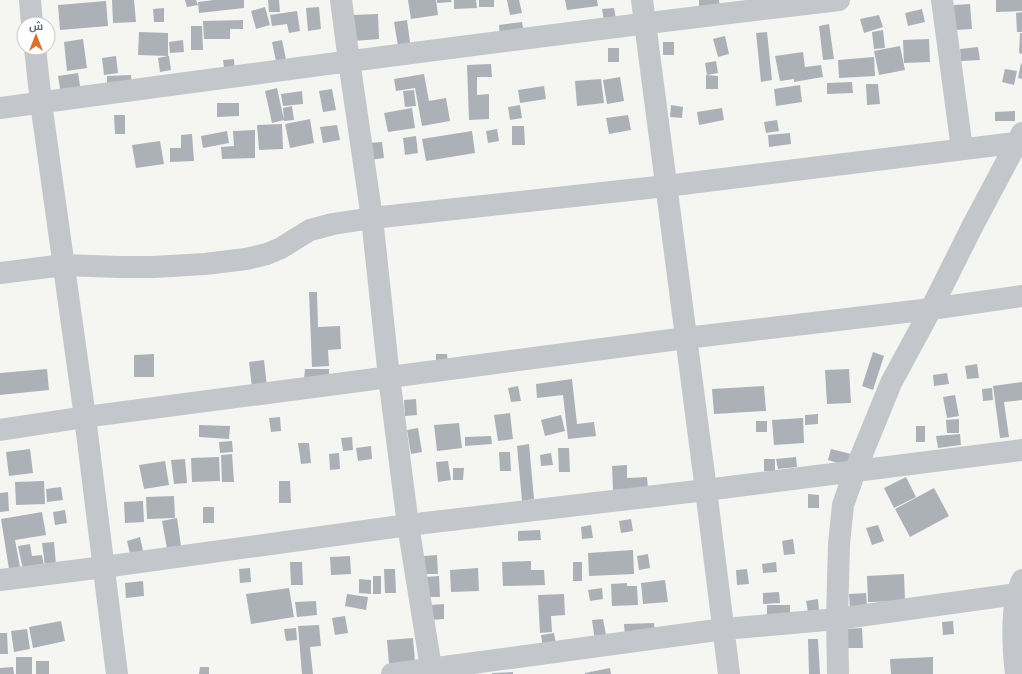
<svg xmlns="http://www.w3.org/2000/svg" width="1022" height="674" font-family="'Open Sans',Cairo,sans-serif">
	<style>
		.building { fill: #acb1b8 }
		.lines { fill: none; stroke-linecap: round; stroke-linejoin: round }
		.minor { stroke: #c3c6ca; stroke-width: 22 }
		.tertiary { stroke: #c3c6ca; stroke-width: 22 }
	</style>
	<rect width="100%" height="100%" fill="#f5f6f2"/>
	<path class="building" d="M112,0H134L136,22L113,23Z
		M185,0H196L198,5L187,7Z
		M214,0H244V8L199,13L198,2Z
		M268,0H279L280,12H269Z
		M408,0H436L438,15L411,19Z
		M437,0H451L452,2L437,3Z
		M454,0H476L477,8L454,9Z
		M479,0H494V7H479Z
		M507,0H519L522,13L510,15Z
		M565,0H597L598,6L567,10Z
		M699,0H719L720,7L699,8Z
		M996,0H1022V11L996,12Z
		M106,1L108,26L60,30L58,5Z
		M970,4L972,29L955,30L954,5Z
		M265,7L270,25L256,29L251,11Z
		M319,7L321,29L308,31L306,8Z
		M164,8V22H154L153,9Z
		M614,8L616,19L604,21L602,9Z
		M922,9L925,22L908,26L905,13Z
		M297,11L300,31L289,33L287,24L272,26L270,15Z
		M1022,12V32H1017L1016,13Z
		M378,14L379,39L354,41L352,15Z
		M879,15L883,27L864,33L860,19Z
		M243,20V29H230V39H204L203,21Z
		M407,20L411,50L399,52L394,22Z
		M522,22L524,34L500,37L499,25Z
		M829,24L834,59L823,60L819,26Z
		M191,26H202L203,50H191Z
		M883,30L885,48L874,49L872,32Z
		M139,32L168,33V56L138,55Z
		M767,32L772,80L761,82L756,33Z
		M1020,33H1022V54L1019,53Z
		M725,36L729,54L718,57L713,39Z
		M83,39L87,68L67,71L64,42Z
		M929,39L930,62L904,63L903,40Z
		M183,40L184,52L170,53L169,42Z
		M282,40L287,64L277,66L272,42Z
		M663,42H674V55H663Z
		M900,46L905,70L879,75L874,51Z
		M978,47L980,60L961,61L960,49Z
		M608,48H619V62H608Z
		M803,52L805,67L821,65L823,77L794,82V79L780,81L775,56Z
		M116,56L118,73L104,75L102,58Z
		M168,56H169L171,70L160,72L158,58Z
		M874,57L875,76L839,78L838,60Z
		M234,59L235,74L225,75L223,60Z
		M716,61L718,73L707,75L705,63Z
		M1021,63L1022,64V79L1018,78Z
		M491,64L492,77H477V95L489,94V119L469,120L467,65Z
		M1005,69L1017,71L1014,85L1002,82Z
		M78,73L81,92L61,95L58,76Z
		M424,74L429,101L446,98L450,121L422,126L415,88L396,91L394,79Z
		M131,75L132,86L107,87V76Z
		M706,75L718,76V89H706Z
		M620,77L624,101L607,104L603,80Z
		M601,79L604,103L577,106L575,81Z
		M852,82L853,93L827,94V83Z
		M866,84H878L880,104L867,105Z
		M800,85L802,102L776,106L774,89Z
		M544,86L546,99L520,103L518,90Z
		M277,88L284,120L272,123L265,91Z
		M332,89L336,110L323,112L319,91Z
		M414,90L416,106L405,107L403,91Z
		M302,91L303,104L283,106L281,94Z
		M217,103H239V116L217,117Z
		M520,105L522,118L510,120L508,107Z
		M671,105L683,107L682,118L670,117Z
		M292,106L294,120L284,121L283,108Z
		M412,108L415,128L388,132L384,113Z
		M722,108L724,120L699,125L697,112Z
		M1015,111V121H995V112Z
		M114,115H125V134H115Z
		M628,115L631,130L609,134L606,118Z
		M310,119L314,143L290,148L285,124Z
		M777,120L779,131L766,133L764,122Z
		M282,124L283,149L259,150L257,125Z
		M337,125L340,140L323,143L320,127Z
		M512,126H524L525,145H512Z
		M497,129L499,141L488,143L486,131Z
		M255,130V158L222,159L221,147L234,146L233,131Z
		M227,131L229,143L203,148L201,136Z
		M472,131L475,153L426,161L422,139Z
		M790,133L791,144L769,147L768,135Z
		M192,134L194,161L170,162V148H181V135Z
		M416,136L418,153L405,155L403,138Z
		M160,141L164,164L136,168L132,145Z
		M382,142L384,158L370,160L368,143Z
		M309,292H317L318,327L340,326L341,349L328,350L329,366L312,367Z
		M873,352L884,356L873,390L862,386Z
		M154,354V377H134V355Z
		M436,354H447L448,364H436Z
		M264,360L267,387L252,388L249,362Z
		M977,364L979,378L967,379L965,366Z
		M47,369L49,390L0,395V373Z
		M305,369H329V381L304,380Z
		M849,369L851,403L827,404L825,370Z
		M947,373L949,384L934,386L933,375Z
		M572,379L577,424L594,422L596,436L568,439L563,395L537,398L536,384Z
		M1022,382V400L1004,402L1009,437L1000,438L993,386Z
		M518,386L521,401L511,402L508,388Z
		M764,386L766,411L714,414L712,389Z
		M992,388L993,400L983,401L982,389Z
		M955,395L959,416L947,418L943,397Z
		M416,399L417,415L405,416L404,400Z
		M510,413L513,439L498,441L494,415Z
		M818,414V424L805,425V415Z
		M561,415L565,431L545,436L541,420Z
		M280,417L281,431L271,432L269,418Z
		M803,418L804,443L774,445L772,420Z
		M959,419V433H947L946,420Z
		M756,421H767V432H756Z
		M459,423L462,448L437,451L434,425Z
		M199,425L230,426L229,439L199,437Z
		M916,426H925V442H916Z
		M418,428L422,452L411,454L407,430Z
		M960,434L961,445L938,448L936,436Z
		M491,436L492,444L465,446V437Z
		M352,437L353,450L343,451L341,438Z
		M232,441L233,452L220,453L219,442Z
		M298,443H309L311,463L301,464Z
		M529,444L534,499L522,501L517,446Z
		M371,446L372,459L358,461L356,448Z
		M558,448H569L570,472H559Z
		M30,449L33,473L9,476L6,452Z
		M831,449L851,454L847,466L828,460Z
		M499,452H510L511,471H500Z
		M339,453L340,469L330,470L329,454Z
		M551,453L553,465L541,466L540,455Z
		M232,454L234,482H222L221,455Z
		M219,457L220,481L192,482L191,458Z
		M796,457L797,467L778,469L776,459Z
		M185,459L187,483L174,484L171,460Z
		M764,459H775V471H764Z
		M165,461L169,485L144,489L139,465Z
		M448,461L451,480L438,482L436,462Z
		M627,465V478L647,477L648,489L613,490L612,466Z
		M453,468H464L463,480H453Z
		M906,477L916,497L894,508L884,488Z
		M44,481L45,504L16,505L15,482Z
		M279,481H290L291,503H279Z
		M61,487L63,500L47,502L46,489Z
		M934,488L949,516L910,537L895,509Z
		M8,492L9,511L0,512V493Z
		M808,494L819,495V508H808Z
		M174,496L175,518L147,519L146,497Z
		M143,501L144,522L125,523L124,502Z
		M203,507H214V523H203Z
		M65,510L67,523L55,525L53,512Z
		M42,512L46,535L15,540L20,567L9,569L1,519Z
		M177,518L181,546L167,549L162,521Z
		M631,519L633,531L621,533L619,521Z
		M591,525L593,538L582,539L581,527Z
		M878,525L884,541L872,545L866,528Z
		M540,530L541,540L518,541V531Z
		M140,537L143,551L130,554L127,541Z
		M793,539L795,554L784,555L782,541Z
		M54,542L56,565L45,566L42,543Z
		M30,544L32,556L42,555L44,566L23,570L18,546Z
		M633,550L634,574L589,576L588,553Z
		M648,554L650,568L639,570L637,556Z
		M437,555L438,574H425L424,556Z
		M350,556L351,574L331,575L330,557Z
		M531,561V570H544L545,585L503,586L502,562Z
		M290,562H302L303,585H291Z
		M573,562H582V581H573Z
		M776,562L777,572L763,573L762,564Z
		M250,568L251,582L240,583L239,569Z
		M478,568L479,591L451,592L450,570Z
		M384,569H395L396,593H385Z
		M747,569L749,584L737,585L736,570Z
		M904,574L905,601L868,602L867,576Z
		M373,576H381V594H373Z
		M439,576L440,597H427L426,577Z
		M359,579L371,580V594L359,593Z
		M665,580L668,602L643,604L641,583Z
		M143,581L144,596L126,598L125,583Z
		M627,583V586H637L638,605L612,606L611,584Z
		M289,588L294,617L251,624L246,594Z
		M602,588L603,599L590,601L588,590Z
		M779,592L780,603L763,604V593Z
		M866,593L867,608L850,609L849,594Z
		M347,594L368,597L366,610L345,606Z
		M564,594L565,615L551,616L552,632L540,633L538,595Z
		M818,599L819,611L808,612L806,601Z
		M316,601L317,615L297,617L295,602Z
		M444,604V619L431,620V605Z
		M767,605H790V616H767Z
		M345,616L348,633L335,635L332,618Z
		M603,619L607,640L595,642L592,620Z
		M61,621L65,641L33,648L29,627Z
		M953,621L954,634L943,635L942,622Z
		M654,623L655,634L625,636L624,624Z
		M319,625L321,646L310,647L313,674H302L298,626Z
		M296,628L297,640L286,641L284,629Z
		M862,628L863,648H844L843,629Z
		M27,629L30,649L14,652L11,631Z
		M0,633H7L8,654H0Z
		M554,633L556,644L543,647L541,635Z
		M413,638L415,662L389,664L387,640Z
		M808,639H818L820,674H809Z
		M16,657H32V674H16Z
		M933,657V674H891L890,659Z
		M36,661H49V674H36Z
		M13,667L14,674H0V668Z
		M200,667H209V674H199Z
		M610,668L611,674H585V673Z
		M513,672V674H492V673Z"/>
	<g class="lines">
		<path class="minor" d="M30,0L32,24
			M341,0L349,61L372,218L389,377L408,525L432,674
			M642,0L706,490L729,674
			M942,0L962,149
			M35,48L41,103L85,417L117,674
			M0,108C279,70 559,33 839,0
			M0,273L64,265L119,267H153L205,264L246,259L267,254L281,248L310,230L333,224L372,218L666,186L1022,142
			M0,430L85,417L686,338L931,309L1022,296
			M0,580L104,567L408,525L706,490L1022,450
			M392,674L724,629L837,619L1017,594
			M838,674L837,619L839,544L843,505L855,471L891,383L931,309L973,225L1022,133"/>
		<path class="tertiary" d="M1016,674C1013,648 1011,620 1017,595C1018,590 1020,585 1022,580"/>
	</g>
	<g transform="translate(36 36)"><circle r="19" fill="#ffffff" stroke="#c1c6cd"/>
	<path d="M0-3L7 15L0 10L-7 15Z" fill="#df6e28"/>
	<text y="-6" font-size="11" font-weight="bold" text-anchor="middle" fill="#657183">ش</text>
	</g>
</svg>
